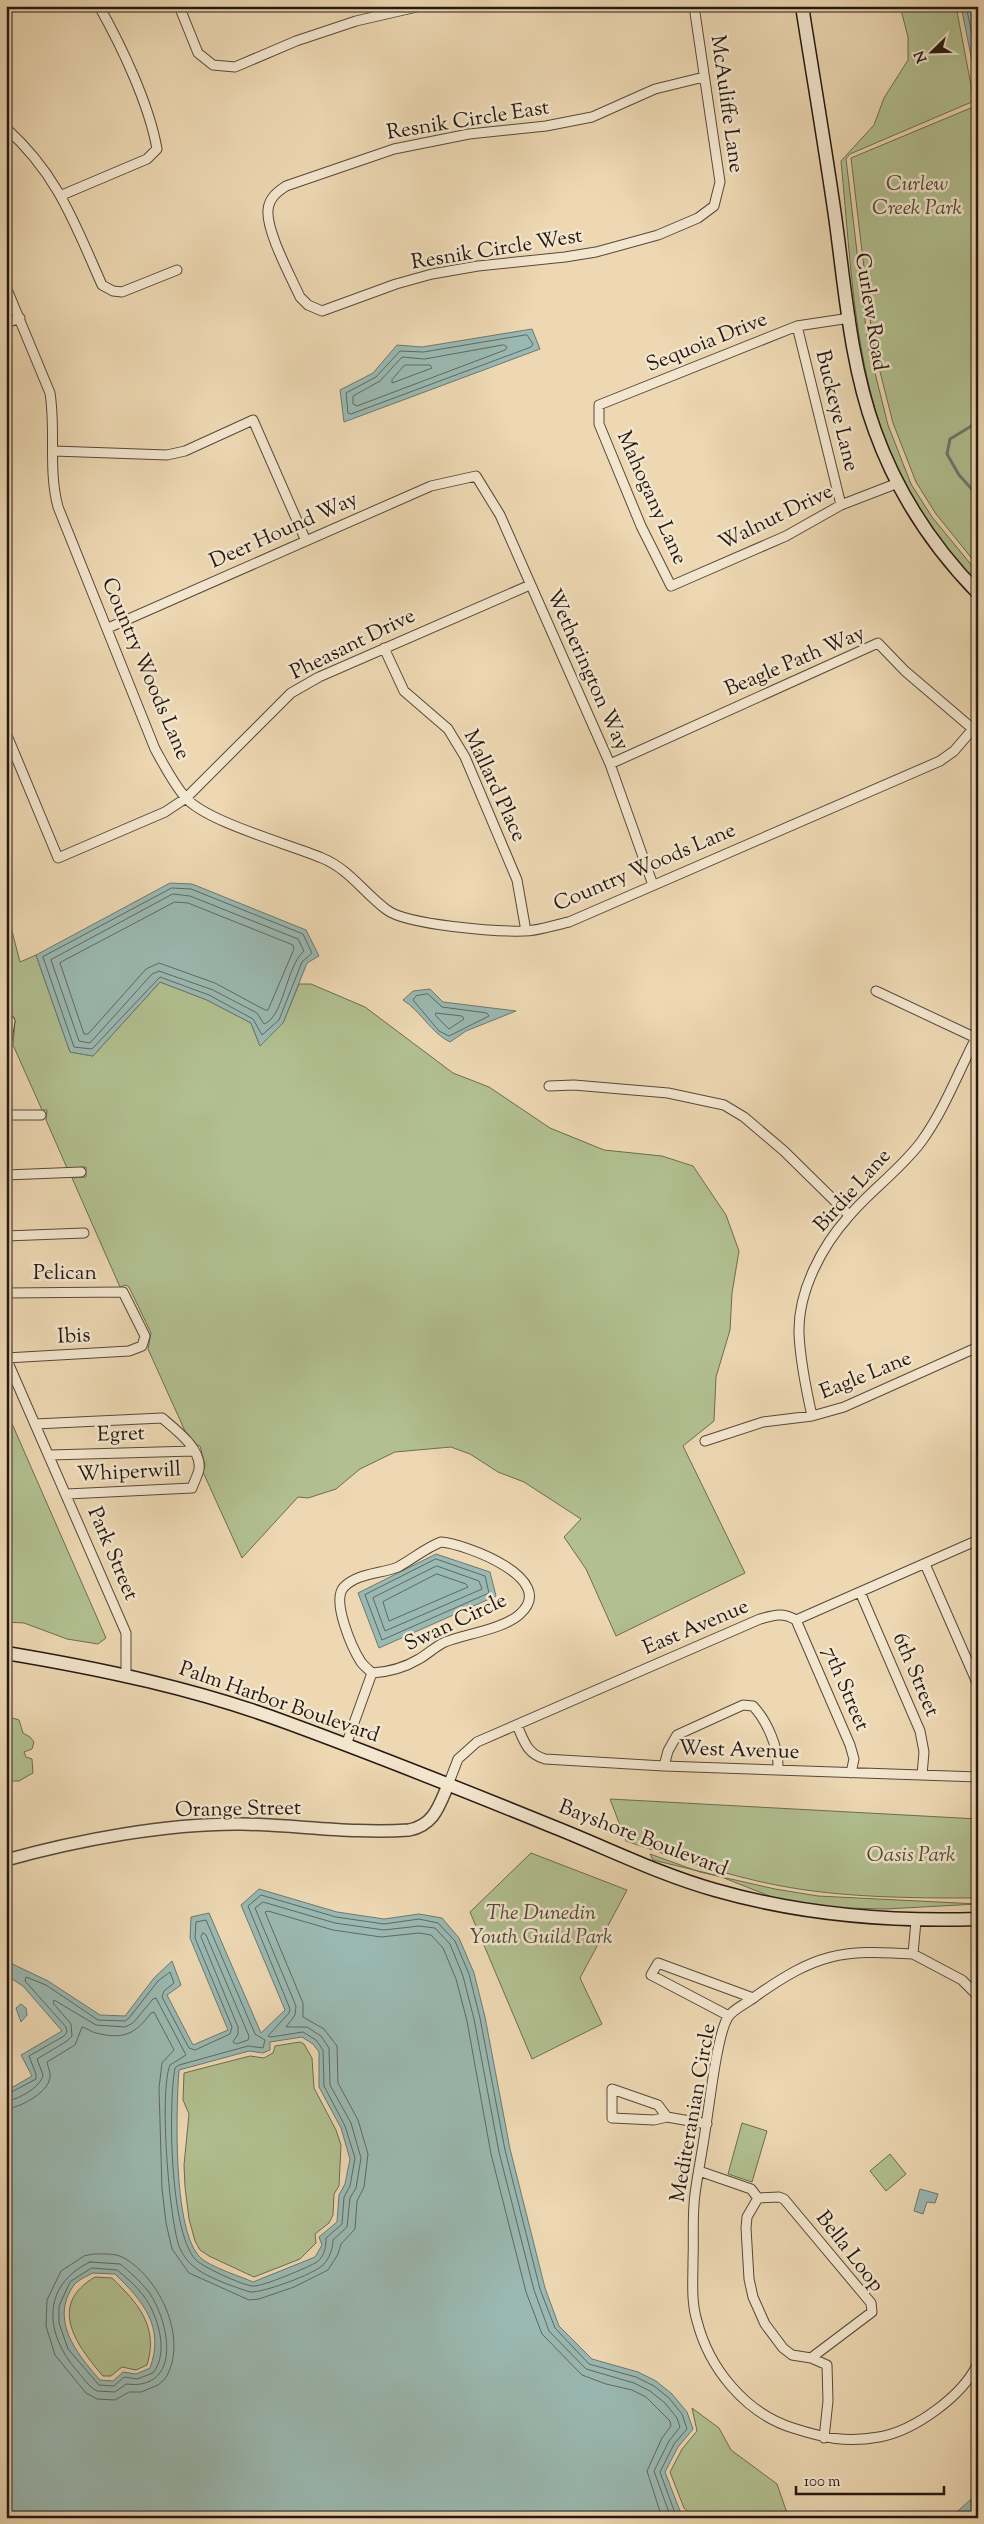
<svg xmlns="http://www.w3.org/2000/svg" width="984" height="2524" font-family="'Sorts Mill Goudy',serif">
	<style>
		.green { fill: #b2c091; stroke: #6c6c52 }
		.water { fill: #9ab9b2; stroke: #6b7972; fill-rule: evenodd }
		.lines { fill: none; stroke-linecap: round; stroke-linejoin: round }
		.shore { stroke: #606862; stroke-width: 1 }
		.stream { stroke: #6b7972; stroke-width: 3 }
		.minor-casing { stroke: #57483a; stroke-width: 11 }
		.tertiary-casing { stroke: #57483a; stroke-width: 14 }
		.secondary-casing { stroke: #251812; stroke-width: 15 }
		.minor { stroke: #f3e6ce; stroke-width: 9 }
		.tertiary { stroke: #f3e6ce; stroke-width: 11 }
		.secondary { stroke: #f3e6ce; stroke-width: 12 }
		.labels { text-anchor: middle; dominant-baseline: central; stroke-width: 5; stroke-linejoin: round; paint-order: stroke }
		.street-label { font-size: 21px; fill: #251812; stroke: #f3e6ce }
		.park-label { font-size: 21px; font-style: italic; fill: #4f4a38; stroke: #f3e6ce }
	</style>
	<rect width="100%" height="100%" fill="#edd8b3"/>
	<filter id="stains"><feTurbulence type="fractalNoise" baseFrequency=".004" numOctaves="4"/><feColorMatrix values="0 0 0 0 .2 0 0 0 0 .09 0 0 0 0 .02 0 0 0 .5 -.17"/></filter>
	<radialGradient id="worn" r=".72"><stop offset=".6" stop-color="#630" stop-opacity="0"/><stop offset="1" stop-color="#630" stop-opacity=".3"/></radialGradient>
	<path class="green" d="M900,6H956L974,101L850,154L846,159L868,345L888,425L911,484L932,517L978,573V585C958,562 937,539 921,514C854,408 853,282 841,161L874,125L884,98L908,60V37Z
		M978,105V566L936,514L916,482L893,423L873,344L851,158Z
		M6,908L20,962L36,955L70,1052L93,1056L160,982L207,1000L251,1023L260,1046L283,1023L299,984H311L365,1007L453,1073L489,1087L550,1128L604,1150L662,1156L693,1166L726,1215L739,1251L732,1293L730,1330L716,1377L714,1421L683,1446L745,1573L616,1636L586,1569L564,1537L581,1519L524,1482L498,1472L470,1454L451,1447L395,1452L360,1469L336,1489L308,1498L298,1497L242,1558L203,1472L205,1465L200,1446L197,1445L185,1431L148,1349L151,1333L129,1287L126,1285L120,1287L72,1178L86,1177V1167L67,1168L46,1120L47,1110H42L13,1045L15,1021L6,1006Z
		M6,1410L106,1638L98,1644L67,1639L24,1623L6,1622Z
		M6,1716L19,1720L23,1733L30,1737L34,1742L32,1749L24,1752L26,1757L32,1759L33,1773L19,1781H6Z
		M610,1799L978,1819V1898C911,1898 842,1898 776,1885C725,1875 676,1858 626,1841Z
		M531,1853L627,1890L580,1978L602,2024L532,2059L470,1912Z
		M650,1854L700,1872L775,1889L818,1896L978,1904L885,1909L813,1907L782,1901L719,1876L653,1860Z
		M300,2042L304,2044L312,2058L314,2088L336,2130L341,2145L339,2186L334,2194L333,2215L329,2223L315,2234L316,2243L300,2259L254,2277L209,2256L200,2250L195,2241L189,2219L185,2187L184,2165L189,2114L183,2100L184,2073L250,2056L264,2058L273,2053L275,2046Z
		M742,2123L767,2131L752,2182L728,2174Z
		M890,2154L906,2174L886,2191L870,2171Z
		M95,2277L112,2278C138,2303 159,2327 147,2365L136,2370L122,2367L111,2376H103C76,2345 47,2305 95,2277Z
		M692,2408L719,2428L731,2450L777,2484L787,2513L786,2518H696L684,2508L670,2472L682,2449L697,2431Z"/>
	<path class="water" d="M961,6H975L978,23V91Z
		M532,329L540,349L344,422L340,390L373,373L397,345L422,347Z
		M170,883L192,884L306,930L319,956L307,963L283,1023L260,1046L251,1023L207,1000L160,982L93,1056L70,1052L36,955Z
		M430,989L443,1002L516,1011L466,1031L450,1042C430,1032 422,1012 403,1000L413,991Z
		M436,1554L490,1572L496,1596L379,1648L358,1593Z
		M259,1889L337,1912L384,1919L419,1914L442,1918L459,1938L474,1973L485,2017L510,2149L545,2288L559,2326L592,2359L638,2372L656,2381L672,2394L687,2412L693,2429L678,2447L665,2472L680,2511L688,2518H6V2091L32,2076L21,2055L62,2031L23,1986L6,1975V1961L48,1981L100,2015L125,2016L154,1978L172,1961L181,1985L167,1995L193,2045L228,2030L190,1938L191,1917L209,1913L261,2033L285,2010L241,1905ZM302,2037L313,2044L319,2052V2087L341,2128L350,2159L345,2184L339,2195L337,2222L319,2237L322,2245L315,2257L253,2282C240,2276 206,2266 198,2255C173,2225 176,2110 179,2070L249,2051L263,2053L270,2050V2042ZM93,2273L115,2274C143,2301 165,2327 150,2368L136,2374L123,2372L113,2381L100,2380C77,2354 49,2320 74,2285C78,2280 87,2276 93,2273Z
		M21,2004L26,2008L27,2015L21,2022L16,2008Z
		M920,2189L938,2194L935,2203L927,2202L923,2214L914,2211Z
		M978,2493V2518H950Z"/>
	<g class="lines">
		<path class="shore" d="M966,6L978,63
			M527,335L533,344L531,347L351,414L348,413L346,393L376,377L400,351L423,352Z
			M504,345L507,347L505,350L357,406L353,404V396L380,381L402,357L424,359Z
			M405,365H430L432,368L392,383V380Z
			M172,888L191,889L303,934L312,953L302,962L279,1020L262,1035L253,1019L209,995L160,977L92,1049L74,1047L43,957Z
			M173,894L190,896L298,939L304,951C286,966 284,1017 264,1024L257,1013L213,990L159,971L152,974L90,1043L79,1041L51,960Z
			M175,902L188,903L293,945L294,949L268,1010H265L215,983L159,963L146,969L88,1034H84L60,963Z
			M428,994L442,1007L487,1013L489,1016L449,1036L439,1031L413,1000L416,996Z
			M436,1013L462,1016L464,1019L449,1029L436,1016Z
			M436,1559L485,1576L489,1593L382,1640L365,1595Z
			M437,1566L479,1581L482,1589L385,1631L373,1598Z
			M437,1574L466,1584L468,1587L389,1621L383,1602Z
			M203,1933L206,1935L249,2036L248,2040L236,2044L233,2042L238,2034V2027L201,1937Z
			M6,2095L36,2079V2074L29,2056L64,2036L67,2032L66,2027L25,1981L26,1977L46,1985L98,2020L125,2021L129,2018L158,1981L170,1972L174,1983L164,1991L162,1997L189,2048L195,2050L230,2034L232,2027L195,1938L196,1922L206,1920L255,2034L265,2040L263,2048L248,2046L179,2065L175,2068C168,2106 170,2231 195,2259C200,2266 244,2286 253,2286C262,2287 309,2267 317,2262C325,2256 326,2246 326,2238L342,2224L344,2197L350,2186L355,2158L345,2126L324,2086L323,2050L316,2040L303,2032L271,2037L268,2036L289,2013L290,2009L248,1906L261,1895L336,1917L384,1924L419,1919L438,1923L455,1941L469,1974L480,2018L505,2150L540,2289L555,2328L589,2364L636,2377L654,2386L669,2398L682,2414L687,2429L674,2444L660,2472L675,2513L680,2518
			M6,2101C18,2100 41,2087 43,2075L37,2059L67,2041L72,2036L71,2024L53,2003L54,2000L96,2025L125,2027L133,2023L153,1999L156,1998L186,2055L170,2065C159,2092 169,2217 179,2246C181,2252 187,2261 192,2265C204,2277 235,2287 250,2292C263,2293 314,2274 323,2265C329,2259 333,2249 333,2240L347,2227L350,2198L356,2188L361,2158L351,2123L330,2085L329,2048L321,2036L307,2027H286L295,2015L296,2006L255,1908L263,1902L335,1923L384,1930L419,1926L435,1928L450,1944L463,1976L474,2019L499,2152L534,2290L549,2331L586,2369L634,2383L650,2391L665,2403L677,2418L680,2427L669,2441L654,2471L671,2518
			M6,2109C19,2108 45,2094 49,2081C52,2074 48,2068 47,2062L75,2045L82,2027C87,2028 91,2032 96,2033C124,2040 135,2034 151,2013L154,2012L174,2050L162,2063L159,2088L162,2189L166,2223L172,2249L189,2273L249,2300L259,2299L294,2287L328,2270L338,2254L341,2244L355,2229L357,2201L364,2187L368,2154L358,2120L338,2083L337,2046L324,2029L303,2017V2003L265,1912L268,1911L333,1930L381,1937L419,1933L431,1935L443,1948L456,1979L467,2021L491,2154L526,2292L542,2334L582,2375L606,2384L632,2390L646,2397L670,2421L671,2426L662,2438L647,2471L662,2518
			M94,2254C103,2254 116,2253 124,2258C161,2279 189,2341 165,2379L158,2385L141,2392H129L115,2400L97,2399L86,2393L55,2355L46,2326L47,2300L61,2271L84,2256Z
			M90,2262L120,2264C130,2272 141,2282 148,2291C170,2321 183,2391 126,2384L115,2392L97,2391C89,2387 84,2379 78,2372C45,2335 40,2286 90,2262Z
			M92,2268L117,2270C126,2277 136,2286 143,2295C157,2313 170,2352 153,2373L137,2379L124,2377L114,2386L99,2385L68,2349L59,2323V2306L70,2282Z"/>
		<path class="stream" d="M978,422L950,439L947,454L959,475L978,496"/>
		<g class="minor-casing">
			<path id="minor" d="M179,6L198,53L213,65L235,67L296,41L356,21L421,6
				M694,6L720,182L714,206L698,218L658,235L596,252L565,257L478,266L432,274L396,284L322,311L308,305L300,297C291,277 266,231 268,210C269,198 277,192 286,186L394,149L469,134L546,126L592,117L655,89L704,77
				M6,128C58,175 74,222 102,285L113,291L122,292L177,270
				M62,195L147,159L157,149C149,104 122,47 99,6
				M6,287L50,393C56,431 48,470 58,507L155,749C164,765 173,783 185,797C206,822 289,844 322,858C349,869 364,893 387,910C407,925 497,932 524,931C539,931 554,925 569,922L940,761L954,751L978,723
				M850,318L797,326L599,405V424L641,526L671,586L786,536L841,505L898,483
				M6,323L20,318
				M797,326L841,505
				M54,451L167,455L185,451L253,420L306,541
				M108,628L431,486L476,476L500,515L610,764L653,885
				M384,648L404,691L448,729L465,757L517,880L526,931
				M6,733L58,858L165,812L186,798L291,693L319,677L530,585
				M610,764L878,643L905,671L973,729
				M876,991L976,1038
				M6,1016L10,1021L6,1046
				M549,1086L574,1085L668,1093L724,1105L744,1117L784,1151L849,1215
				M6,1115H41
				M6,1175L81,1172
				M6,1236L84,1233
				M6,1293L123,1292L145,1336L142,1346L129,1351L6,1358L126,1633V1674
				M812,1416C806,1389 800,1360 799,1333C798,1291 822,1246 849,1216C871,1190 900,1170 921,1142C945,1109 959,1070 978,1034
				M35,1424L162,1418C175,1429 202,1449 199,1469C198,1475 194,1482 192,1488L67,1494
				M705,1441L763,1422L812,1416L844,1407L978,1347
				M50,1455L194,1451
				M441,1542C466,1544 559,1579 520,1614C504,1629 465,1634 445,1642C436,1646 428,1654 419,1659C404,1668 389,1672 372,1673C369,1670 364,1666 361,1662C352,1648 331,1600 344,1587C357,1573 381,1574 398,1567C413,1559 425,1548 441,1542Z
				M925,1564L978,1685
				M860,1592L920,1731L924,1752L922,1775
				M796,1620L978,1540
				M796,1620L850,1745L854,1759L851,1773
				M517,1725C524,1741 527,1754 545,1759L664,1766L978,1777
				M346,1745L372,1673
				M664,1766L668,1751L677,1735L743,1705L753,1706C767,1721 779,1748 778,1769
				M448,1785L458,1759L477,1742L760,1619C774,1615 783,1612 796,1620
				M916,1921L913,1954L962,1980L978,1996
				M913,1954C840,1949 816,1954 756,1996C749,2002 733,2009 728,2017C717,2035 710,2101 706,2125C703,2148 698,2171 695,2194C692,2215 694,2238 693,2260C693,2280 691,2302 697,2321C709,2368 745,2413 793,2428C824,2438 846,2443 879,2437C914,2431 963,2396 978,2363
				M729,2016L651,1975L658,1963L753,1998
				M667,2117L658,2105L612,2089V2118L654,2120L667,2117L707,2124
				M699,2171L751,2189L758,2198L747,2217L746,2228L749,2279L753,2297L765,2324L783,2348L792,2355L811,2358L827,2365L828,2401L824,2438
				M758,2198L779,2197L784,2199L871,2303L872,2312L811,2358"/>
		</g>
		<g class="tertiary-casing">
			<path id="tertiary" d="M6,1860C78,1840 168,1823 242,1824C297,1825 354,1834 409,1830C434,1825 439,1806 448,1785"/>
		</g>
		<g class="secondary-casing">
			<path id="secondary" d="M802,6C813,76 825,146 835,216C845,287 850,363 875,431C897,492 933,547 978,593
				M6,1653C102,1669 197,1689 288,1723C375,1755 463,1790 549,1825C605,1847 658,1874 715,1890C802,1915 888,1922 978,1919"/>
		</g>
		<use href="#minor" class="minor"/>
		<use href="#tertiary" class="tertiary"/>
		<use href="#secondary" class="secondary"/>
	</g>
	<g class="labels">
		<g class="street-label">
			<text transform="translate(726 104) rotate(82)">McAuliffe Lane</text>
			<text transform="translate(468 121) rotate(-9)">Resnik Circle East</text>
			<text transform="translate(497 250) rotate(-9)">Resnik Circle West</text>
			<text transform="translate(870 312) rotate(81)">Curlew Road</text>
			<text transform="translate(707 343) rotate(-22)">Sequoia Drive</text>
			<text transform="translate(836 411) rotate(76)">Buckeye Lane</text>
			<text transform="translate(651 498) rotate(66)">Mahogany Lane</text>
			<text transform="translate(776 518) rotate(-26)">Walnut Drive</text>
			<text transform="translate(284 531) rotate(-24)">Deer Hound Way</text>
			<text transform="translate(353 645) rotate(-26)">Pheasant Drive</text>
			<text transform="translate(795 662) rotate(-23)">Beagle Path Way</text>
			<text transform="translate(145 669) rotate(67)">Country Woods Lane</text>
			<text transform="translate(587 670) rotate(66)">Wetherington Way</text>
			<text transform="translate(494 786) rotate(65)">Mallard Place</text>
			<text transform="translate(645 868) rotate(-23)">Country Woods Lane</text>
			<text transform="translate(853 1191) rotate(-48)">Birdie Lane</text>
			<text x="65" y="1274">Pelican</text>
			<text transform="translate(74 1337) rotate(-3)">Ibis</text>
			<text transform="translate(866 1376) rotate(-22)">Eagle Lane</text>
			<text transform="translate(121 1435) rotate(-2)">Egret</text>
			<text transform="translate(129 1473) rotate(-3)">Whiperwill</text>
			<text transform="translate(112 1554) rotate(67)">Park Street</text>
			<text transform="translate(456 1623) rotate(-25)">Swan Circle</text>
			<text transform="translate(696 1628) rotate(-23)">East Avenue</text>
			<text transform="translate(915 1675) rotate(67)">6th Street</text>
			<text transform="translate(845 1689) rotate(67)">7th Street</text>
			<text transform="translate(279 1703) rotate(19)">Palm Harbor Boulevard</text>
			<text transform="translate(739 1751) rotate(2)">West Avenue</text>
			<text transform="translate(238 1810) rotate(-1)">Orange Street</text>
			<text transform="translate(643 1839) rotate(21)">Bayshore Boulevard</text>
			<text transform="translate(694 2113) rotate(-80)">Mediteranian Circle</text>
			<text transform="translate(849 2252) rotate(52)">Bella Loop</text>
		</g>
		<g class="park-label">
			<text x="917" y="185">Curlew<tspan x="917" dy="24">Creek Park</tspan></text>
			<text x="911" y="1856">Oasis Park</text>
			<text x="541" y="1914">The Dunedin<tspan x="541" dy="24">Youth Guild Park</tspan></text>
		</g>
	</g>
	<rect width="984" height="2524" fill="none" stroke="#edd8b3" stroke-width="25"/>
	<rect x="8" y="8" width="969" height="2509" fill="none" stroke="#251812" stroke-width="2.5"/>
	<rect x="12" y="12" width="959" height="2499" fill="none" stroke="#251812"/>
	<g transform="translate(932 52) rotate(247)" stroke="#f3e6ce" stroke-width="4" paint-order="stroke">
	<path d="M0-4L9 19L0 12L-9 19Z" fill="#251812"/>
	<text y="-8" font-size="14" font-weight="bold" text-anchor="middle" fill="#251812">N</text>
	</g>
	<path d="M796 2486v8h148v-8" fill="none" stroke="#251812" stroke-width="2.5"/>
	<text x="804" y="2486" font-size="15" fill="#251812" stroke="#f3e6ce" stroke-width="4" paint-order="stroke">100 m</text>
	<rect width="100%" height="100%" filter="url(#stains)"/>
	<rect width="100%" height="100%" fill="url(#worn)"/>
</svg>
